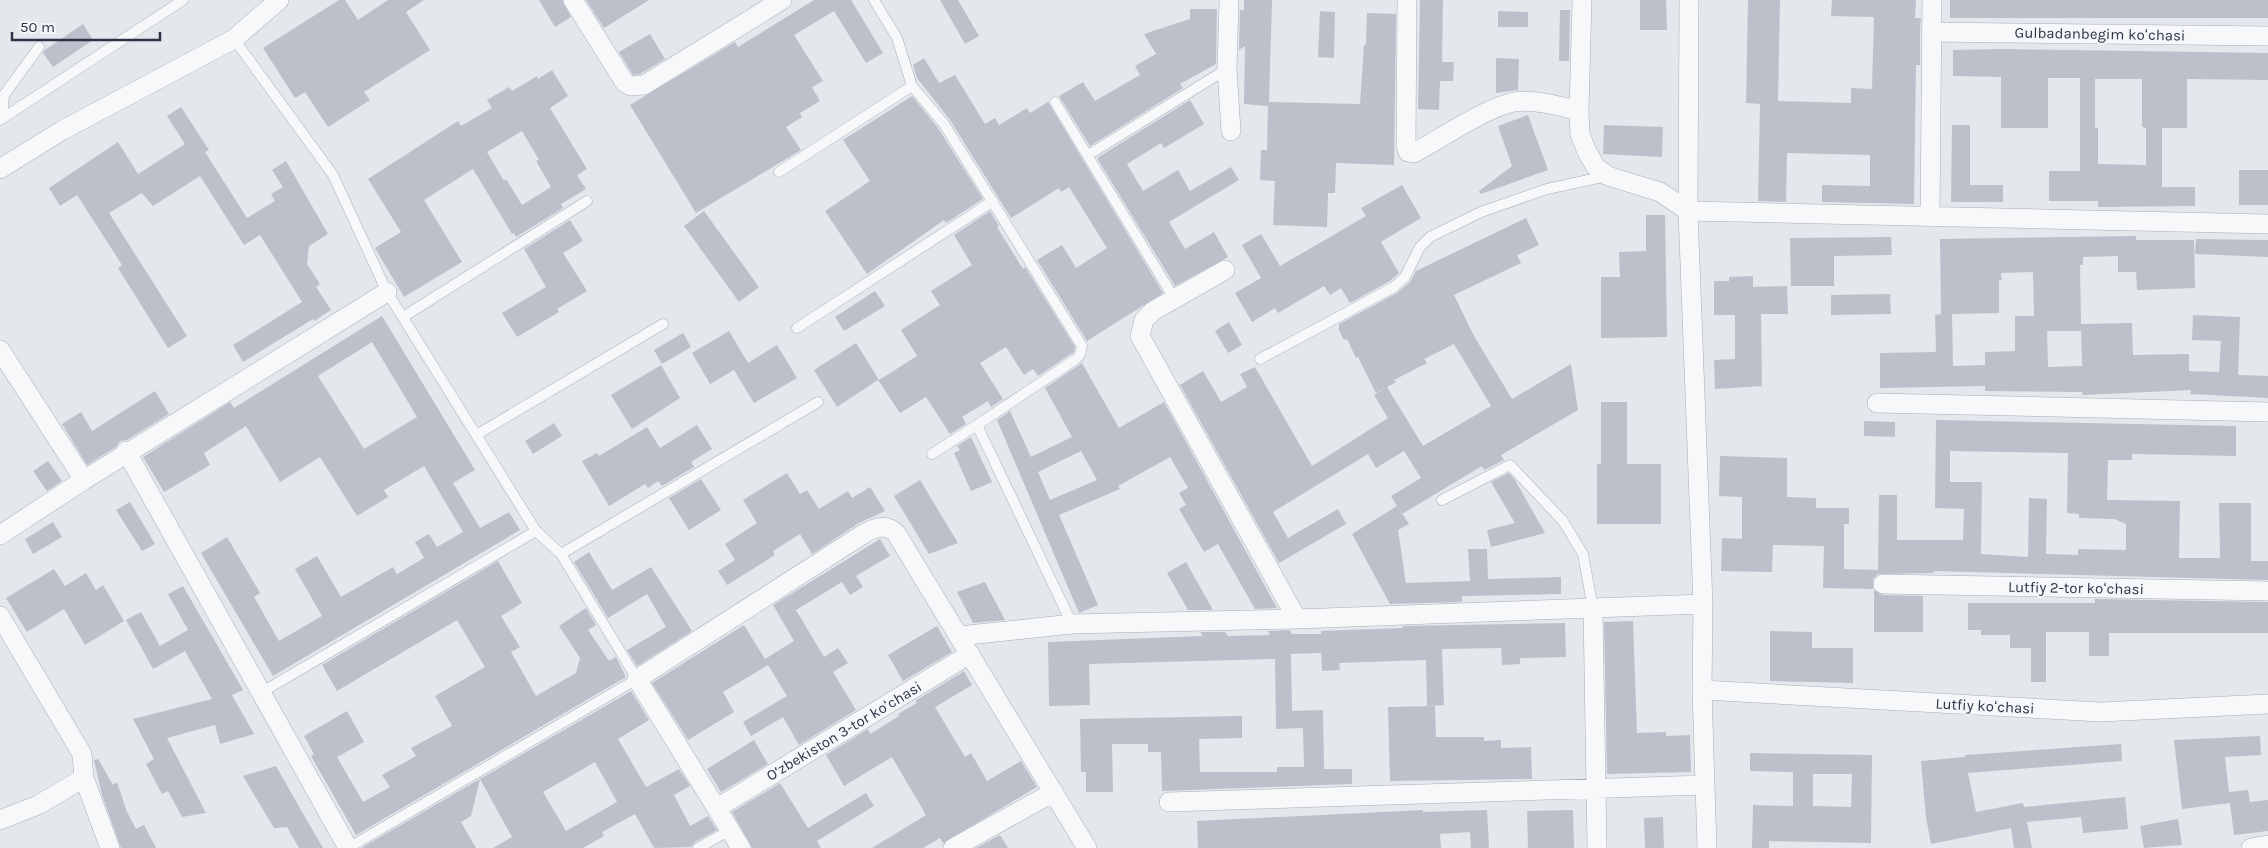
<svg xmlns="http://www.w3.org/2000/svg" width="2268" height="848" font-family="Karla,sans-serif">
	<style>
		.building { fill: #bbc0ca; fill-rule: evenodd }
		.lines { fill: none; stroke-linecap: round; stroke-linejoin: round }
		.lane-casing { stroke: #a9aeb7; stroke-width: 11 }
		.street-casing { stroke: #a9aeb7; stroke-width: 20 }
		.lane { stroke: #f7f8fa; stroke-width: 10 }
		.street { stroke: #f7f8fa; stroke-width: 19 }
		.labels { text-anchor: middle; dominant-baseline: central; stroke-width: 4; stroke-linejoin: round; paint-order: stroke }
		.street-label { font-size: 15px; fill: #2b3445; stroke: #f4f6f9 }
	</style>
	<rect width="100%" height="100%" fill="#e4e7ec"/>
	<path class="building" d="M339,0H345L358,20L388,0H424L406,12L430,50L364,92L370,100L328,127L305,92L295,98L263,48Z
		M539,0H562L571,17L555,27Z
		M586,0H649L604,28Z
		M814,0H851L883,53L866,63L834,11L794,35L823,81L812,87L820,101L800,113L802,117L786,127L801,150L696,213L630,105L735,42L738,47Z
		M940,0H958L979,36L965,44Z
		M1244,0H1272L1269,102L1360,104L1364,45H1366L1367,13L1396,14L1394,165L1336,163L1335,193H1328L1327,227L1273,225L1275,181L1260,180L1261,150H1267L1268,106L1244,104L1245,46L1239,50L1240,10H1244Z
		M1420,0H1443L1442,62H1454L1453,81H1440L1439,110L1418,109Z
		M1640,0H1666L1667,30H1640Z
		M1748,0H1780L1778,101L1851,103V88L1872,89L1874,17L1831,16L1832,0H1916L1915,18H1921L1920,29V65H1916L1914,204L1822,202V185L1870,186V155L1787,153L1786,202L1758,201L1760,104L1746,103Z
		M1950,0H2268V18H1950Z
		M1190,9H1217L1216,64L1180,84L1183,88L1090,146L1059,96L1083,82L1095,101L1140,75L1135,66L1156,54L1144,34L1190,19Z
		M1560,10H1570L1569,61H1559Z
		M1320,11L1335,12L1334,58L1318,57Z
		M1498,11L1528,12V27H1498Z
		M83,24L93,40L53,67L43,53L45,50Z
		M650,34L665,59L640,74L633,75L619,52Z
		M2001,49L2268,53V80L2187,79V128H2162V187H2195V206L2098,207V201H2049V171H2080V78H2048V128H2001V77L1953,76V50ZM2095,79H2142V127L2146,128V165L2098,164V128H2095Z
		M924,58L939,83L955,75L985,124L995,118L999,125L1027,108L1030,113L1048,102L1163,293L1087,341L1037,260L1062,245L1076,268L1107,248L1069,187L1061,192L1059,188L1011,218L950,120L917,78L913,65Z
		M1496,58L1519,59L1518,90L1496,93Z
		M552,70L568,96L550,108L587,169L577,175L586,189L561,204L563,208L516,237L514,233L512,234L473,169L424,200L462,262L404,297L375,248L401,232L368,179L458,121L461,126L492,108L487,100L509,87L512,91L537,76L538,79ZM522,131L539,160L536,161L551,187L522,205L506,179L504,181L487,152Z
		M912,96L938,128L983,199L946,223L944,220L867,274L825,211L870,181L843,140Z
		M1190,100L1204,124L1164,148L1161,143L1127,164L1143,191L1178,170L1190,191L1231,167L1239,180L1169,222L1185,249L1214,232L1228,257L1175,286L1097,158Z
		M181,107L209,150L205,152L247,218L275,201L271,194L283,187L272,170L286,161L328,234L309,246L307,264L320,284L316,287L331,310L314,321L313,319L243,362L233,345L302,302L260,235L244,245L200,176L153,206L142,193L109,213L187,336L168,348L118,268L122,265L77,195L60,206L49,188L118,142L138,174L185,144L167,116Z
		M1528,115L1548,170L1481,194L1479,191L1512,166L1498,126Z
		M1604,125L1663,127L1662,157L1603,154Z
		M1952,125H1970V185H2003V202H1951Z
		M2239,170H2268V205H2239Z
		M1402,185L1421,218L1381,242L1399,273L1390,281L1350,303L1341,288L1330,295L1324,286L1278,313L1275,308L1252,322L1235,293L1261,278L1242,245L1261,234L1280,266L1366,216L1361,208Z
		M704,211L759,287L739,302L684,226Z
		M990,211L999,226L997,227L1023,269L1025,267L1075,347L1074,352L1038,376L1033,369L1024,375L1006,347L980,363L1003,399L991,407L988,401L962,417L966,424L950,434L926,397L900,413L878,380L837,407L814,370L856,343L879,380L917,356L901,330L940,305L931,291L972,265L954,235Z
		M1646,215H1665L1667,337L1601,338V277H1620L1619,252L1646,251Z
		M1526,218L1539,245L1517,255L1521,263L1454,295L1474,336L1512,399L1571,364L1578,410L1501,455L1504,460L1484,470L1482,466L1402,514L1391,496L1421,478L1404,451L1376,468L1368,454L1273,512L1288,538L1338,509L1346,524L1279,563L1180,385L1203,371L1221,402L1247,387L1240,374L1255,367L1312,466L1388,418L1374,395L1387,387L1376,393L1358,357L1356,358L1347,339L1344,340L1339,330V324L1397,293L1410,282L1416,271ZM1454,344L1491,406L1423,446L1387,387L1396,382L1394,380L1427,363L1424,359Z
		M570,220L583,241L563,253L587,291L557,309L559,312L517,337L502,313L546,287L524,249Z
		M2136,236V240H2194L2195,288L2137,290L2136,272H2118V256L2083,257V265H2080L2081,324L2132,323L2133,355L2189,354V371L2219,372L2221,341L2192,340L2193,315L2240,317L2238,375L2268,376V398L2190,394L2191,390L2083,395L2082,392L1985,391V386L1880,388V353L1936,352L1935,315L1941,314L1940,239ZM2033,272L2034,316H2015V351L1985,352V365L1953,366L1952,314L1999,313V280H2002L2001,273ZM2081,326L2082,366L2048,367L2047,331H2081Z
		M1891,237L1892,255L1834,256V286H1791L1790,238Z
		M2196,239L2268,240V257L2195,254Z
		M1753,276V287L1787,286L1788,314H1761L1762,386L1715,389L1714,360L1735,359V315H1714V281H1729V277Z
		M875,291L885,306L844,331L835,317Z
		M1890,294L1891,314L1831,315V295Z
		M382,316L475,470L453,483L480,528L509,512L520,530L273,676L201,553L227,537L260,593L254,597L279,641L322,616L295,569L317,556L341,597L393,567L397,574L424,558L415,542L429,534L437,547L463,532L424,466L384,490L388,497L357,516L320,457L280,482L246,426L204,453L210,465L164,492L143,457L230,402L234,408ZM372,342L417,417L364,449L318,376Z
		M1229,322L1242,345L1228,353L1215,331Z
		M729,331L748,363L777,345L797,378L754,403L734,370L710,384L692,353Z
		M683,333L691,347L662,364L654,350Z
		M1082,363L1119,428L1164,402L1277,608L1255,609L1218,544L1204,552L1179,509L1186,505L1179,493L1188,488L1170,457L1118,486L1120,489L1059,515L1098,605L1079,613L997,420L1010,411L1031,457L1072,437L1045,388ZM1081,451L1097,480L1050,500L1038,472Z
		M661,365L680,398L632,429L611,395Z
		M155,391L169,414L127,440L120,441L116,447L87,465L62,424L81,412L92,431Z
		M1601,402H1627V464H1661V524H1597V464H1601Z
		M1936,420L2236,426V456L2132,454V460H2108L2107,500L2180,501L2179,558H2220L2219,503H2251V561H2268V580L1934,571V573L1878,574L1873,579V589L1823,588L1824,546L1773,545L1772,572L1721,571L1722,538L1742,539V497L1719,496L1720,456L1787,458V497L1816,498V508H1849V524H1844V569L1878,570L1879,495H1897V540H1963L1964,509L1935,508ZM1950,451L2068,453L2067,513L2079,514V518L2114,519L2126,524V550L2078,549V555L2046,554L2047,499L2029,498L2028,557L1981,554L1982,482H1950Z
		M1864,421L1895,422V437L1864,436Z
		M554,423L562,436L533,454L525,441Z
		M697,425L712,449L691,462L694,467L662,486L658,481L648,488L645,484L609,506L582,461L597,453L599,456L647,427L660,448Z
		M971,437L992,482L971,491L954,453L960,450L957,446Z
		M48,461L62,481L47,491L33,471Z
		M787,473L800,494L807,490L819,509L848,491L852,498L870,487L885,511L859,523L812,554L800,534L773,551L775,555L727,585L718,571L735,560L725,544L757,523L743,500Z
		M1509,473L1515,480L1545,533L1491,547L1487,530L1515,523L1491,482Z
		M701,479L721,510L689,530L669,498Z
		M920,480L958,543L929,554L894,496Z
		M130,502L155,544L142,551L116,510Z
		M1397,506L1409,524L1398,530L1406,583L1470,581L1468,549H1487L1488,579L1561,577V594L1462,596V602L1390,604L1352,534Z
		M53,522L62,537L33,554L25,539Z
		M880,539L890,556L856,576L863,587L850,595L842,582L796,610L824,657L838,648L848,663L833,672L856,710L799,745L783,717L751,736L743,722L787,696L768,665L723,692L734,712L688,740L652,683L744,625L765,659L794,641L773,605Z
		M589,552L612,590L651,567L692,631L637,666L627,650L666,627L647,594L608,618L574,562Z
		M498,561L522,603L501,616L520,647L511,652L536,696L576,673L580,658L559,626L586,608L596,625L588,630L609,661L616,657L626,677L356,835L311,756L314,754L304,736L347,711L364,742L337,757L363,802L390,787L382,775L416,756L411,748L452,726L435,696L485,667L457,620L337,691L322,665Z
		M1186,562L1213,610H1188L1167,573Z
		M54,569L65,586L86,573L96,590L103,585L124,621L85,645L64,609L27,632L6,598Z
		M985,582L1005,620L973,623L957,592Z
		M183,586L243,690L232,695L254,734L220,744L215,725L167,738L206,813L182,817L168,791L162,794L146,764L154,759L133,719L212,699L185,651L153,669L126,620L141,612L160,646L188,630L168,594Z
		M1874,590L1883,595L1923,596V632H1874Z
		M2095,599L2268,602V633H2109V656H2089V632H2046V682H2031V648H2010V635H1981V630H1968V603H2095Z
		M1633,621L1637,733L1666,732V736L1690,735L1691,772L1607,774L1604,622Z
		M1565,623L1566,657L1520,658V664L1502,665L1501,648L1442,649L1444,705L1427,706L1426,660L1339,663L1340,670L1322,671L1321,653L1291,654L1292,711L1323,710L1324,769H1352V784L1162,791L1161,752H1148V744H1112L1113,792H1086V772H1081L1080,719L1242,716V738L1199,739L1200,772H1277V767H1304L1303,728L1276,729L1275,659L1089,664L1090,705L1049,706L1048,642L1203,636L1200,632H1225L1228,636L1270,635L1268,631L1289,630L1292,634H1321V631L1403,628L1402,626Z
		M937,626L952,652L903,681L888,655Z
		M1770,631L1812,632V648H1853V683L1770,681Z
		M964,671L972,685L935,707L965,757L971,753L987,781L1021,761L1037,787L943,843L940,838L923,848H872L926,815L892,757L844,786L826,755L868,729L870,734L899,716L898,714L917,703L915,701Z
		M631,691L649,720L618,739L646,787L679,769L690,786L674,795L690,826L708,816L717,830L695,842L691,847L654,848L635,814L602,832L604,836L583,848H493L512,837L480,779L471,816L461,822L476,848H363V847ZM595,762L617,802L566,831L543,792Z
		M1435,706L1436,737H1484V741L1501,740V748L1531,747L1532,779L1390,781L1388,707Z
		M2260,736L2261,755L2225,757L2229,792L2248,790L2250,802L2268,800V831L2234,835L2230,803L2182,809L2174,740Z
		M754,740L768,764L721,792L707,769Z
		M2121,744L2122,761L1968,773L1976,812L2023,803L2024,807L2125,797L2128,829L2083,833L2081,817L2027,822L2032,848H2014L2011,828L1931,844L1926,817L1921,761L1965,757V755Z
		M1750,753L1872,755L1871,843L1769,841V848H1752L1753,805L1793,806V772L1750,771ZM1813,774H1852L1851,807L1813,806Z
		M98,759L113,785L117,782L127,812L136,829L144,825L156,848H121L102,795L94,760Z
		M276,766L305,817L323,848H299L287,827L274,828L243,776Z
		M780,783L808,828L866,793L874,806L817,841L821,848H752L732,812Z
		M1423,810V812L1487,810L1489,848H1471L1470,832L1440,834L1441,848H1198L1197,821Z
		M1573,810L1574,848H1528L1527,811Z
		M1663,817L1664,848H1645L1644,818Z
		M2178,819L2182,845L2144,848L2140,826Z
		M1000,835L1008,848H976Z"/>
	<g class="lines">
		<g class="lane-casing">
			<path id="lane" d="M874,0L897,38L912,86
				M234,39L333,175L387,292L536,531L561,554L637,679L348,848
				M1055,102L1174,298
				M2,118L4,95L39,47
				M0,120L183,0
				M1088,155L1227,69
				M779,172L912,86L944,124L1082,346L1080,355L1076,359L977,425
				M403,317L587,201
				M797,328L993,201
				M1260,359L1394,287L1405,277L1420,247L1430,237L1481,212L1547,189L1607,176
				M478,434L663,324
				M932,454L977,425L1072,624
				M1442,500L1510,465L1563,521L1583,554L1593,609
				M561,554L818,402
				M262,692L536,531
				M698,848L730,830"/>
		</g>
		<g class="street-casing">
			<path id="street" d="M573,0L625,83L631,86L644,85L782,0
				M1229,0L1227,69L1231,131
				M1407,0L1406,146L1408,152L1414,153C1440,139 1487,107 1514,102C1534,99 1560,106 1579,111
				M1582,0L1579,111L1580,134L1587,152L1596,167L1608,176L1660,192L1688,211
				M1931,32L2268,36
				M0,169L61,131L234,39L279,0
				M1688,211L1689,0
				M1930,217L1932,0
				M1225,270L1153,311L1144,320L1140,336L1297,619
				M0,350L84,480L387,292
				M1877,403L2268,412
				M126,451L348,848
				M0,535L84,480
				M1883,584L2268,591
				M1593,609L1597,848
				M0,616L82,754L84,778L110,848
				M959,636L1072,624L1297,619L1703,604
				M1702,690L2101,712L2268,704
				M1169,802L1705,785
				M717,808L970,654
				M0,820L38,805L84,778
				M741,848L637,679L865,533C876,527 886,524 896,533L1087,848
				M953,848L1054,792
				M1707,848L1702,690L1703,604L1688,211L2268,224
				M2251,848L2268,845"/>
		</g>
		<use href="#lane" class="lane"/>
		<use href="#street" class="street"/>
	</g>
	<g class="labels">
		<g class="street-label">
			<text transform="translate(2100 34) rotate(1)">Gulbadanbegim koʻchasi</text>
			<text transform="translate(2076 588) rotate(1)">Lutfiy 2-tor koʻchasi</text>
			<text transform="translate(1985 706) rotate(3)">Lutfiy koʻchasi</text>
			<text transform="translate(844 731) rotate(-31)">O‘zbekiston 3-tor koʻchasi</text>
		</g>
	</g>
	<path d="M12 32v8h148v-8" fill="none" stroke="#2b3445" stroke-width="2.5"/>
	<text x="20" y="32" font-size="15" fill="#2b3445" stroke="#f4f6f9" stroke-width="4" paint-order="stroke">50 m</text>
</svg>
